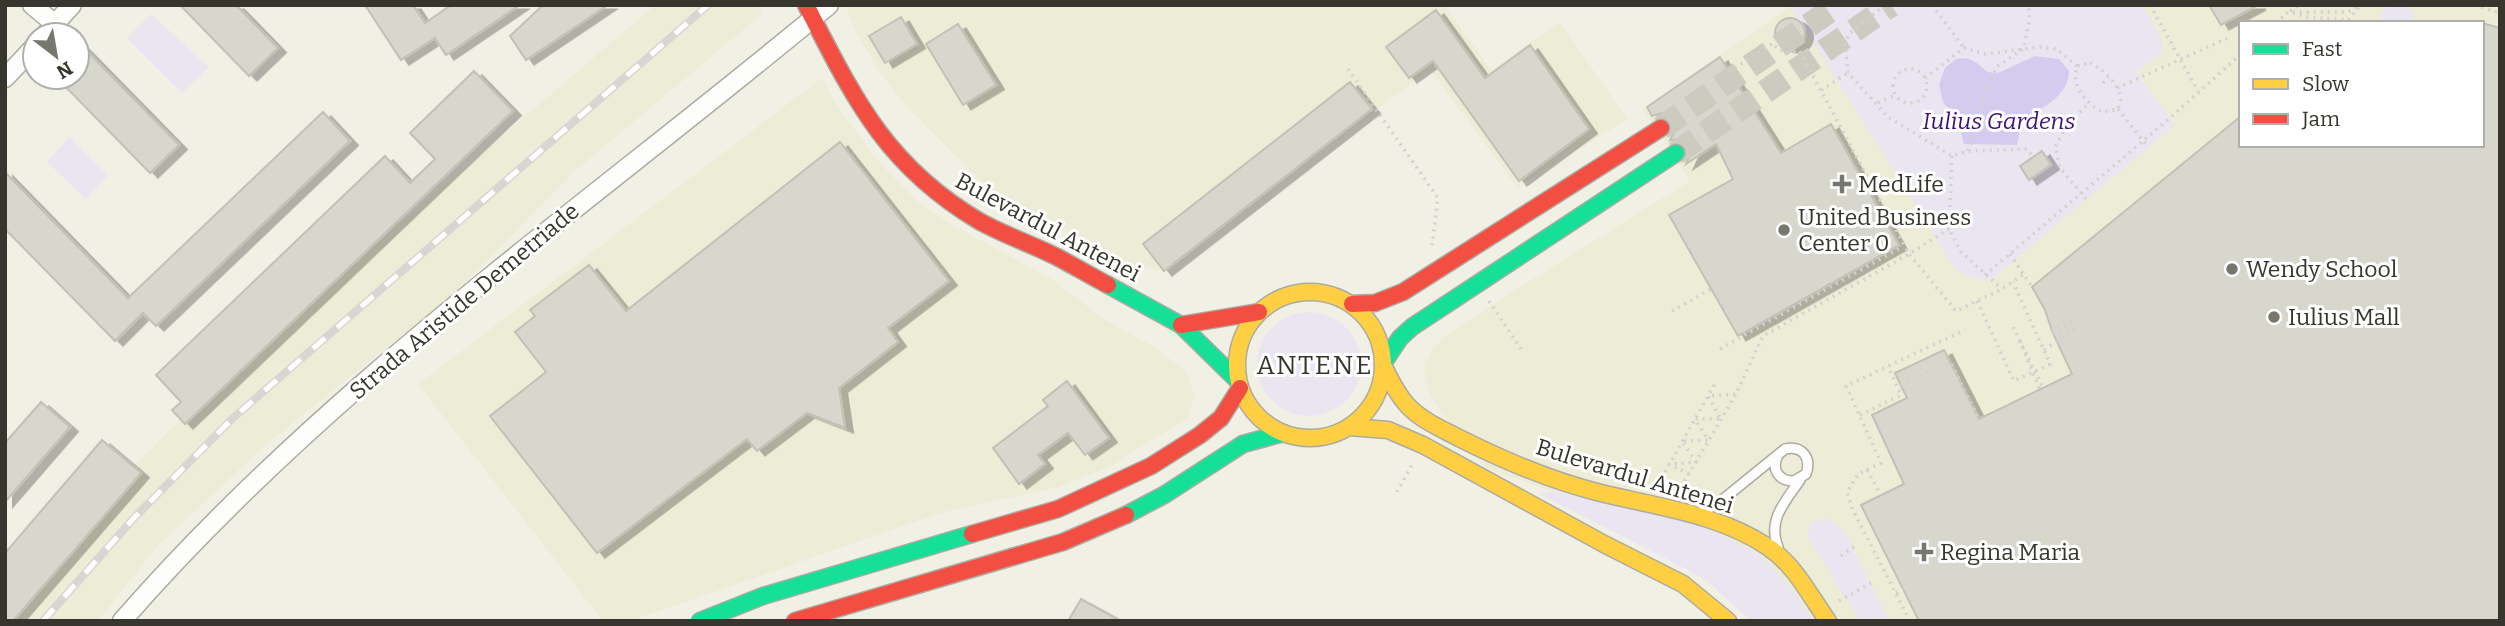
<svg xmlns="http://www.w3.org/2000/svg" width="2505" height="626" font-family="Bitter,serif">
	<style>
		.built { fill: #edecd7; fill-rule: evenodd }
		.green { fill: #eae6f1 }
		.water { fill: #d4ccee }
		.building { fill: #d7d7ce; stroke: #c2c1b8; stroke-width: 2; filter: url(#shadow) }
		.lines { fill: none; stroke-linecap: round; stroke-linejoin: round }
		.secondary-tunnel { stroke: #cccbc0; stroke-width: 24; stroke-dasharray: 24 12; stroke-linecap: butt }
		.lane-casing { stroke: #acaba2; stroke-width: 12 }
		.street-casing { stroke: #acaba2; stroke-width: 21 }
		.fast-casing { stroke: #acaba2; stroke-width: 19 }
		.slow-casing { stroke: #acaba2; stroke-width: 19 }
		.jam-casing { stroke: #acaba2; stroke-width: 19 }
		.path { stroke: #d2d1ce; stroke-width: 3.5; stroke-dasharray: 2 5; stroke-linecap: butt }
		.lane { stroke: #fdfdfb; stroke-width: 9 }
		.street { stroke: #fdfdfb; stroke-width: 18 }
		.fast { stroke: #16e098; stroke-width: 16 }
		.slow { stroke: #ffcf43; stroke-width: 16 }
		.jam { stroke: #f24e42; stroke-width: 16 }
		.rail-casing { stroke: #d7d6d3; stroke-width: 8 }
		.rail { stroke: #fff; stroke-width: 5; stroke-dasharray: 16; stroke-linecap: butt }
		.poi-dot { fill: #77776e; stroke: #fff; stroke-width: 2.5 }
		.labels { text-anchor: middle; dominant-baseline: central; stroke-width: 6; stroke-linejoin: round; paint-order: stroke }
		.park-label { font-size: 23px; font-style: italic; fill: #3e1179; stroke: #fff }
		.poi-label { font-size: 23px; fill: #36362e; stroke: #fff; text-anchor: start }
		.street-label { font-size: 23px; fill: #36362e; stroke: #fff }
		.quarter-label { font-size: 26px; letter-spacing: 2px; fill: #36362e; stroke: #fff }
	</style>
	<defs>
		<filter id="shadow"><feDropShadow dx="8" dy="4.5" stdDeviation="0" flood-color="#0004"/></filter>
	</defs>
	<rect width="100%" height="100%" fill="#f1f0e5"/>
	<path class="built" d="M655,5H759L762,14L576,170L456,292L263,447L155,549L98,621H5L109,490L201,399L339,276Z
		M845,5H1444L1491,70L1560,22L1627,119L1517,187L1430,69L1163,272L1119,261L1004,199L971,172L902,101L879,71L858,36Z
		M1792,5H2500V621H1757L1671,553L1611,513L1484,467L1432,399L1426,381L1425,364L1432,350L1443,338L1490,306L1690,181L1642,109ZM2241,23H2482V145H2241Z
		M822,78L838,107L878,161L917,201L944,220L1053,280L1105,320L1156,348L1186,371L1195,397L1187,418L1111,466L1059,487L940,513L631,621H603L418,384Z"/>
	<path class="green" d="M1794,5H2143L2162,40V52L2136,72L2175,125L1991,280L1967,277L1956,270L1791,7Z
		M2390,5L2407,6L2413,14L2414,23H2381L2382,13Z
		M151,14L209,67L182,93L127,38Z
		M69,137L108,175L86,199L47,162Z
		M1257 364a52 52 0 1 1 104 0a52 52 0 1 1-104 0Z
		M1555,491L1691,520L1762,556L1793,591L1814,621H1751L1705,579L1539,494Z
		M1827,518L1845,532L1889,621H1860L1808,538L1810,523Z"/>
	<path class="water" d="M2035,56L2059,59L2069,71C2068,100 2039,106 2021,124L2017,145L1964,144L1957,118L1943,102L1939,85L1945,68L1956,59L1967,58L1977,63L1987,72L1998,73Z"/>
	<path class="building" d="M180,5H236L278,48L249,76Z
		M365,5H413L425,23L451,5H520L446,55L435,38L401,60Z
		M543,5H608L526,60L510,36Z
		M2209,5H2258L2221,25Z
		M1436,10L1485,78L1530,45L1589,129L1519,181L1433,61L1409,78L1386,47Z
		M901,17L917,44L885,63L869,36Z
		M1775 33a15 15 0 1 1 30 0a15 15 0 1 1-30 0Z
		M2482,23L2500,28V621H1919L1861,505L1904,484L1872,415L1907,398L1895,373L1944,350L1979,419L2072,374L2052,331L2045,310L2032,287L2241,116V145H2482Z
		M958,24L996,85L963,105L926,44Z
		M77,41L179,145L150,173L56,77H77Z
		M1720,57L1781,153L1831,124L1899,245L1738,336L1669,215L1733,179L1716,144L1686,164L1691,153L1688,144L1682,139L1670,140L1676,128L1673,119L1661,113L1652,116L1647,107Z
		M474,71L513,111L185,424L172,410L181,402L156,375L385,156L410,183L435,159L410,133Z
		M1350,82L1372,109L1164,271L1143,244Z
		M323,112L350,141L156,326L143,313L115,341L5,229V172L128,298Z
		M840,142L949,281L888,328L898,342L839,388L845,428L807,413L757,451L747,439L597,553L490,416L546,372L515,332L535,316L530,310L589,265L626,311Z
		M2042,151L2051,165L2029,180L2020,166Z
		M1067,381L1109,438L1085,455L1068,433L1038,455L1045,464L1019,484L993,448L1048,406L1043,400Z
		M41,402L70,427L5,502V443Z
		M102,440L141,473L13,621H5V553Z
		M1081,599L1121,621H1068Z"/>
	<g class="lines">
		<path class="secondary-tunnel" d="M1661,128L1838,5
			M1676,153L1891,5"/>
		<g class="lane-casing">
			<path id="lane" d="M1702,511L1716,505L1785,449C1802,445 1812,458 1806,474L1794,481C1778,481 1771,469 1778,455
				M1778,547C1767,520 1785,502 1800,480"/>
		</g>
		<g class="street-casing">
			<path id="street" d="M32,5L55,24
				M45,35L72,5
				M5,78L35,46
				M122,621C328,384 589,205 829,5"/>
		</g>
		<g class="fast-casing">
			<path id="fast" d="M1108,285L1181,325L1238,381
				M1384,362L1400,338L1412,327L1676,153
				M1126,515L1164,495L1243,444L1283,433
				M700,621L763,596L972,534"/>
		</g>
		<g class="slow-casing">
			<path id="slow" d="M1237 365a73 73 0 1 1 146 0a73 73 0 1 1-146 0Z
				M1384,367C1391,381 1398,396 1409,407C1423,421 1442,429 1459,438C1503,460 1549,480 1597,492C1656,507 1717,513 1768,547C1795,565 1810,596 1828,621
				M1349,427L1388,430L1423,445L1604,544L1683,584L1728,621"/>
		</g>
		<g class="jam-casing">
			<path id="jam" d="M806,5C854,98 885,165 979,221C1004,235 1031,244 1057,257C1074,266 1091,276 1108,285
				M1352,304L1375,303L1403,292L1661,128
				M1181,325L1259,312
				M972,534L1058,509L1151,466L1200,435L1221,418L1240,388
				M795,621L1063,542L1126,515"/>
		</g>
		<path class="path" d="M1885,5L1850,33L1845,44L1848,73L1888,117L1952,156L1968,151L2027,149L2033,157
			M1932,5L1964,48
			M2150,5L2198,91
			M2475,5L2500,13
			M2290,11L2300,5
			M2293,13L2307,17L2348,20L2359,7
			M2276,23L2288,12H2348L2360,5
			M2090,63C2101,68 2120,84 2120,98C2121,102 2119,105 2118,109L2102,112C2085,102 2071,87 2077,66Z
			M1893 86a17 17 0 1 1 34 0a17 17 0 1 1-34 0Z
			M1348,69L1438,198L1432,246
			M1729,72L1773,43C1780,53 1788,55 1799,50L1909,254L1956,311L2002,289L2024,274
			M1925,78L1964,48L1985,54L2040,47L2057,49L2077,66
			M2103,83L2109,78
			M2117,88L2230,37
			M1821,90L1848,73
			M1878,103L1895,95
			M2118,109L2148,147
			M1968,151L1980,125L1982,102L1987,85L1998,66L2023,49L2029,23V5
			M1952,156L1949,229L1961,252L2002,289
			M2086,199L2060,168L2055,147L2064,131L2089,102
			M2010,254L2032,287
			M1985,275L2169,119L2241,54
			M1489,301L1521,349
			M1977,301L2014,381L2050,364L2013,282
			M1672,311L1711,289
			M2013,327L2043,388
			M2052,331L2069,318
			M2053,334L2072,321
			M2020,341L2040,390
			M1720,349L1900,248
			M2044,350L2077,327
			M1901,385L1951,363L1979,419
			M1860,415L1901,395L1888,366
			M1867,470L1881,495
			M1689,474L1669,464L1696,462L1682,441L1708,440L1695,419H1721L1708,396L1736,394
			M1658,484L1716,382
			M1681,487L1736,394L1763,336L1909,254L1949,229
			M1397,492L1413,463
			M1841,556L1854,547
			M1896,593L1903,589
			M1839,601L1871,583
			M1910,621L1853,510L1847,492L1858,474L1881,463L1846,386L1965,330"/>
		<use href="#lane" class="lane"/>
		<use href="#street" class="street"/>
		<use href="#fast" class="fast"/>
		<use href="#slow" class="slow"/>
		<use href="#jam" class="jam"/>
		<g class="rail-casing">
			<path id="rail" d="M43,621L133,519L233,418L708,5"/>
		</g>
		<use href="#rail" class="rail"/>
	</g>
	<g class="poi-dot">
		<path d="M1838.5 173.5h7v7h7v7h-7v7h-7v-7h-7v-7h7z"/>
		<circle cx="1784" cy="230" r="7"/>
		<circle cx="2232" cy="269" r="7"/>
		<circle cx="2274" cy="317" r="7"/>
		<path d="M1920.5 541.5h7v7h7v7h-7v7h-7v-7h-7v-7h7z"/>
	</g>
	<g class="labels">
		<g class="park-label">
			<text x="1999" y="121">Iulius Gardens</text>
		</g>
		<g class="poi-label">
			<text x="1858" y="184">MedLife</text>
			<text x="1798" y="217">United Business<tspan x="1798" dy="26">Center 0</tspan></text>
			<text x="2246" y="269">Wendy School</text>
			<text x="2288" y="317">Iulius Mall</text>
			<text x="1940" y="552">Regina Maria</text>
		</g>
		<g class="street-label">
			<text transform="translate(1048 227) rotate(28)">Bulevardul Antenei</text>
			<text transform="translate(464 301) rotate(-40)">Strada Aristide Demetriade</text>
			<text transform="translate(1635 476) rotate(17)">Bulevardul Antenei</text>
		</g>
		<g class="quarter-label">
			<text x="1315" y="365">ANTENE</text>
		</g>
	</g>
	<rect width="2505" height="626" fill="none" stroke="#36362e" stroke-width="14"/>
	<rect x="2239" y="21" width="245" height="126" fill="#ffffff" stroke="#afafab" stroke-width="2"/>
	<rect x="2253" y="44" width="35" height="10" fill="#16e098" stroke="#afafab" stroke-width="2"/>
	<text x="2302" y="56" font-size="21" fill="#36362e">Fast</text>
	<rect x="2253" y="79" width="35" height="10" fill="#ffcf43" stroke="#afafab" stroke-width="2"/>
	<text x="2302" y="91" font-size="21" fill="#36362e">Slow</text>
	<rect x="2253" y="114" width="35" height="10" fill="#f24e42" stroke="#afafab" stroke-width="2"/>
	<text x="2302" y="126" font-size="21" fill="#36362e">Jam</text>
	<g transform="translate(56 56) rotate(149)"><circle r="33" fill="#ffffff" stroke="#afafab" stroke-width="2"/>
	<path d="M0-5L12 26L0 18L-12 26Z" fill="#77776e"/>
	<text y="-10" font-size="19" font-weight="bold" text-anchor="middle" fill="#36362e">N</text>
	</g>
</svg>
